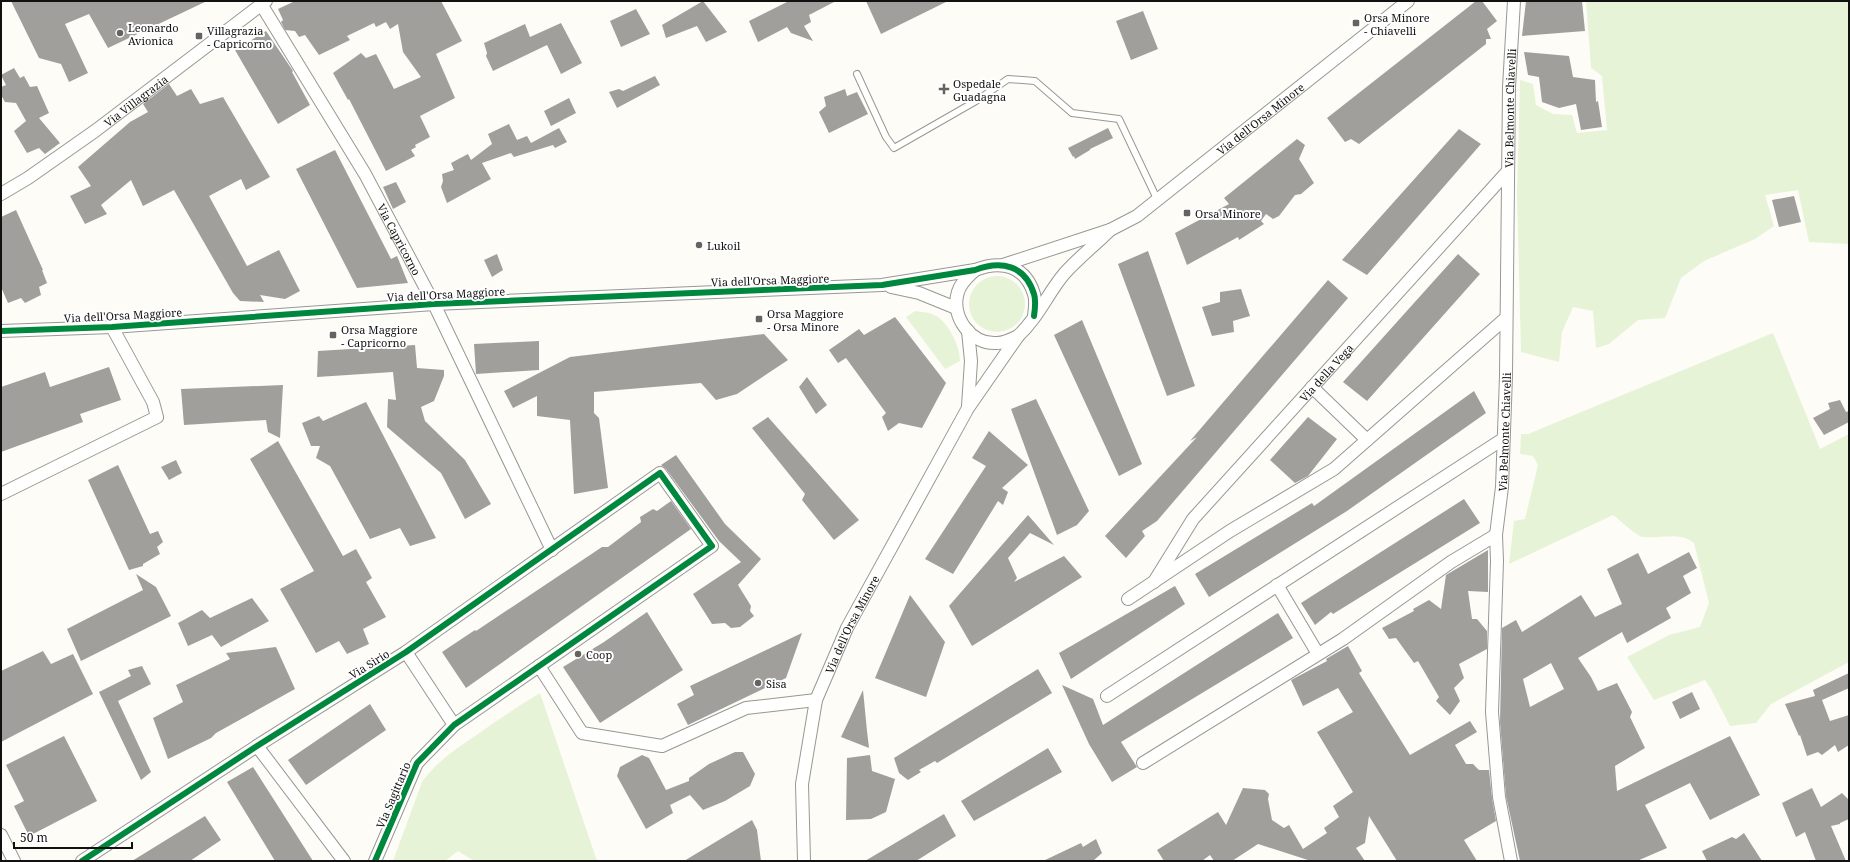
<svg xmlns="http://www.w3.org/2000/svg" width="1850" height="862" font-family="'Noto Serif',serif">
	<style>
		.green { fill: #e7f3d7 }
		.building { fill: #a19f9c; fill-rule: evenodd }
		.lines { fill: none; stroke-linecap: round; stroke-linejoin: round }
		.lane-casing { stroke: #979795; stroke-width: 8 }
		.street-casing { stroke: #979795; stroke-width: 14 }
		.lane { stroke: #fffffe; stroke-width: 6 }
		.street { stroke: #fffffe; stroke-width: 12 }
		.cycleway-casing { stroke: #fff; stroke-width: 8 }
		.cycleway { stroke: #00873e; stroke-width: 6 }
		.poi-dot { fill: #646362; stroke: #fff; stroke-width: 1.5 }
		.labels { text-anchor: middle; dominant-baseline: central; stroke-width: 4; stroke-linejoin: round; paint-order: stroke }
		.poi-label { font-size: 11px; fill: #111; stroke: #fff; text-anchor: start }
		.street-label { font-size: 11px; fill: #111; stroke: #fff }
	</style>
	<rect width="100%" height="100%" fill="#fdfcf7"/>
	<path class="green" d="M1586,1H1849V244L1809,242L1798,190L1765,195L1774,226L1755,239L1704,261L1681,278L1665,318L1638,320L1609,344L1596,348L1593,311L1573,307L1562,332L1559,362L1521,352L1517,195L1520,80L1533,84L1536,105L1553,114L1572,115L1577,133L1607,130L1602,76L1591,68Z
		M969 304a28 28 0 1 1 56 0a28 28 0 1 1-56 0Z
		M915,311C921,312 928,312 934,315C948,321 960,346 960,361L945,369L906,317Z
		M1773,333L1820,449L1849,434V662L1771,704L1756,723L1730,726L1711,689L1705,680L1654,700L1627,657L1669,635L1700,627L1709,603L1694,543C1680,531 1660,539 1643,537C1636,536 1620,520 1613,515L1509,564L1514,521L1525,519L1538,465L1533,456L1520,454L1521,434H1528Z
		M540,693L597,861H474L458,851L445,861H393L422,782C436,762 456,749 475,736C497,721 518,706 540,693Z"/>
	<path class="building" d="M11,1H207L108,48L89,14L65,24L88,73L69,82L61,64L39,58Z
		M295,1H441L462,41L436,54L455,98L420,116L430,137L415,145L416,147L411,150L415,156L386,171L349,99L348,100L333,73L361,53L366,58L376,54L394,89L421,77L403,52L398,24L390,29L386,22L376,27L374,23L347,36L350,40L319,55L305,35L299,37L295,31L285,30L281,22L283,20L278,9Z
		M703,1L727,32L706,42L697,26L666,38L662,25Z
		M789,1H836L809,15L811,22L804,26L813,41L791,33L787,27L758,42L749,21Z
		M866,1H948L881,34Z
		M1476,1H1482L1497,21L1487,29L1491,39H1486V44L1359,144L1351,139L1345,142L1327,118Z
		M1526,1H1582L1585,31L1522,36Z
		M636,9L650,34L621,47L610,21Z
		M1143,11L1158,49L1131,60L1116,21Z
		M561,23L582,63L561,74L547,45L493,71L486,56L487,53L484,43L525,24L530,37Z
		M266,31L293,71L292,72L310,105L278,124L235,50Z
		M1524,52L1569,56L1573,77L1595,80L1596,102L1598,101L1602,127L1581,130L1576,104L1559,108L1542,102L1539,77L1528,75Z
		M14,68L20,78L24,76L30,87L37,86L49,113L39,118L60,143L45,154L39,148L27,153L14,131L26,121L16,103L5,102L1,95V87L6,85L1,75Z
		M655,76L660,85L617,108L609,92L619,89L623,91Z
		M169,84L177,96L191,89L200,104L223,97L270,177L246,190L241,179L209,196L247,266L279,250L300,291L285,299L260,295L264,302L240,301L233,293L174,190L143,206L131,180L101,205L107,214L85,224L70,196L91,186L78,167L130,122L148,112L143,104Z
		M845,89L847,96L857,92L868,114L829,133L819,112L826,106L824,97Z
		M569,98L576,113L551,126L544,111Z
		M509,124L517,140L527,136L531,143L559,128L567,142L555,148L553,145L514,157L511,153L482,163L491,179L447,203L441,187L443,181L442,174L454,170L451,163L468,154L471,160L492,144L488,134Z
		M1108,128L1113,138L1090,149V150L1075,159L1074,156L1073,157L1068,148Z
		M1459,129L1481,144L1367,275L1342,260Z
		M1297,139L1305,145L1299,159L1314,183L1301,194L1295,195L1279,216L1273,219L1266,214L1261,221L1264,224L1239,240L1238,237L1187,265L1175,233L1229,204L1224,198Z
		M335,150L391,259L397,256L408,283L357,288L296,169Z
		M396,182L406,202L393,209L383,187Z
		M1794,196L1801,222L1779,227L1772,200Z
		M16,210L43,270H42L47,283L39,287L41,295L25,303L21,298L8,303L1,287V217Z
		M1148,251L1195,386L1167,396L1118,264Z
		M497,254L503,270L492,277L484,260Z
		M1458,254L1480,274L1367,401L1343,382Z
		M1328,280L1348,298L1157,521L1142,531L1145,536L1126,558L1105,536L1197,437L1190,441Z
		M1241,289L1250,316L1233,321L1234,332L1212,336L1202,307L1220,302V292Z
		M895,317L946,383L922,428L899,423L888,431L882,417L886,413L846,358L838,363L829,350L859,329L864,335Z
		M1082,320L1142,464L1119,476L1054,335Z
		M764,334L788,360L737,394L716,400L701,383L594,392V413L599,418L608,488L574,494L570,420L537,416V396L513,408L504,391L570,357Z
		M539,341V370L476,374L474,344Z
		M415,345L417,368L444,370V376L434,401L421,407L425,421L465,460L491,504L465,519L441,473L387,427L388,399L396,400L393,372L317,377L318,351Z
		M109,367L121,400L80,414L83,422L1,452V387L45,372L50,387Z
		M807,377L827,405L816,414L799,387Z
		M283,385L280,438L268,432L266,420L184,425L181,389Z
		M1474,391L1486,413L1347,511L1209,597L1195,574L1312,503L1314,506Z
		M1036,399L1089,511L1077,525L1057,535L1011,409Z
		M1840,400L1846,412L1849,411V422L1824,435L1813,418L1830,409L1828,403Z
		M366,402L396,460L436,538L410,546L400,528L370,539L330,466L316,458L320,446H311L302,423L319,416L323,421Z
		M768,417L859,520L834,540L802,500L805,494L752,428Z
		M1308,417L1337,439L1308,476L1295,483L1270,460Z
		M989,431L1028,465L1002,488L1008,492L1003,505L998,501L953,574L925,559L986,466L972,458Z
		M278,441L343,556L356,549L372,578L366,582L386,617L363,629L369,644L347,654L339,641L316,653L280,589L314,571L250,459Z
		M676,455L725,524L761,559L738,585L751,606L750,611L754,616L740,627L731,628L725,623L712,624L693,594L741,562L719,541L666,469L661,465Z
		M176,460L182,473L169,480L161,467Z
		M118,465L150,534L158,531L163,542L157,547L160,554L143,564V566L129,570L88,480Z
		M1464,499L1480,523L1333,614L1331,612L1315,625L1301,603Z
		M671,501L691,529L466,688L442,652L475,630L476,631L602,547H608L641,522L640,517L653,509L657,511Z
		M1028,515L1054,545L1030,533L1008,558L1017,578L1014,582L1064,556L1082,577L972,646L949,606Z
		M1488,550V592L1468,591L1472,619H1477L1487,631V649L1459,664L1464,678L1454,688L1460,701L1450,715L1436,701L1439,697L1418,661L1414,663L1396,638L1389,639L1382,628L1414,611L1413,609L1429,600L1441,609L1446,575Z
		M1689,552L1697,568L1683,576L1691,593L1666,608L1671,618L1627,643L1622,632L1578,658L1591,677L1598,691L1617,683L1632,712L1630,717L1645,748L1615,766L1617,791L1730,736L1760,795L1710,820L1690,783L1645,805L1667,848L1637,861H1520L1506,796L1500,722L1502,628L1516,620L1522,632L1581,595L1595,617L1622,604L1607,569L1638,553L1648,574ZM1551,663L1564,689L1530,707L1523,679Z
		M136,574L156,587L171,616L81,661L67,629L143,590Z
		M1175,586L1185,604L1071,679L1059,653Z
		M910,595L945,642L926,697L875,678Z
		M252,598L269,621L221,647L212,635L188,646L178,623L202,610L210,618Z
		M647,612L683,670L600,723L563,667L604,642Z
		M1278,613L1293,638L1121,742L1137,767L1112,782L1089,744L1062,685L1093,699L1103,725Z
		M802,633L786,678L688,725L677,704L694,695L690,686Z
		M1348,646L1362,671L1359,673L1410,755L1470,721L1477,732L1455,745L1466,764H1473L1479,770H1489L1492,798L1496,821L1464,840L1477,861H1397L1369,816L1365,843L1356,848L1365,861H1311L1258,844L1232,861H1214L1210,855L1202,861H1164L1157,850L1218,812L1226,825L1243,788L1265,790L1269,794L1268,799L1272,820L1284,828L1289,825L1303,849L1327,833L1324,828L1339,817L1333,806L1353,792L1317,732L1353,712L1338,688L1303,706L1291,680L1327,661L1326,659Z
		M276,647L295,689L216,733L211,738L168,759L153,718L183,702L176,685L230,659L226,653Z
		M43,651L51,664L73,654L93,694L1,742V671Z
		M142,666L151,684L118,701L151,772L141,780L99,692L131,676L128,670Z
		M1038,669L1052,693L937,763L935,761L919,770L921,772L908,780L899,773L894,758Z
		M1849,673V688L1822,700L1830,721L1849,715V745L1838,752L1835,745L1822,755L1818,752L1807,756L1800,735L1799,736L1785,704L1815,696L1813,690Z
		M863,690L867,731L869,748L841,737Z
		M1692,692L1700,709L1680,719L1672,702Z
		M370,704L386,730L306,785L288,760Z
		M64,736L97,801L29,836L14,806L24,801L6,765Z
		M1048,748L1062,772L974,821L961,801Z
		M735,752H743L755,774L750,786L725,801L703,810L690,795L670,805L673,813L646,829L617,776L620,767L642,755L649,758L666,790L689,781V778L709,764Z
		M870,755L872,771L895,779L886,812L871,819L846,820L847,758Z
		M253,767L313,861H275L227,782Z
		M1812,788L1821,807L1842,793L1849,800V819L1840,823V824L1831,826L1846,861H1816L1805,832L1796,837L1782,803Z
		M944,814L956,836L916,861H865Z
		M205,816L221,840L190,861H132Z
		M752,820L757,830L761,861H684Z
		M1744,833L1762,861H1707L1702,851L1732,837L1736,839Z
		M1096,839L1102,853L1093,861H1043L1081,843L1083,847Z"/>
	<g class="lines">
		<g class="lane-casing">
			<path id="lane" d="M857,74L886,137L894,148L976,101L1008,79L1035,81L1072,113L1119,119L1158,201"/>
		</g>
		<g class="street-casing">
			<g id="street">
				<path id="s1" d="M261,4L365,174L434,304L552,550"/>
				<path id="s2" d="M1,194L28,178L95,131L266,1"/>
				<path id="s3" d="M1003,265L1110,230L1137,216L1408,1"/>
				<path d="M975,270C968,277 961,282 958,292C950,316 971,345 997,343C1004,343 1012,339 1018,336"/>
				<path d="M891,287L919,293L956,308"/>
				<path d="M1,331L112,327L434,304L882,285L975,270C1001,260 1025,265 1034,294C1036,300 1035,309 1034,316"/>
				<path d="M968,331L971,361L968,406"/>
				<path d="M1312,387L1367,440"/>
				<path d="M1,494L157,417L153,402L112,327"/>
				<path id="s4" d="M1154,582L1193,519L1508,171"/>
				<path d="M1277,585L1318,654"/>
				<path d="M1128,599L1230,531L1334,469L1506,318"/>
				<path d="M406,652L454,725"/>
				<path d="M539,666L582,733L662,746L746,708L816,700"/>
				<path d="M1107,696L1503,439"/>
				<path d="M257,746L344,861"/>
				<path d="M1143,763L1343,639L1451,562L1496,535"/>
				<path d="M1,835L14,861"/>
				<path d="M82,861L257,746L406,652L660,473L712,546L454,725L417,763L375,861"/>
				<path id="s5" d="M804,861L802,784L816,700L847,628L968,408L1018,336C1037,319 1048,293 1064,274C1078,258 1095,245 1110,230"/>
				<path id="s6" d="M1511,861L1499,797L1492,712L1497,561L1496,535L1502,487L1506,376L1509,87L1514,1"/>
			</g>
		</g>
		<use href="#lane" class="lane"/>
		<use href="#street" class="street"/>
		<g class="cycleway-casing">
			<path id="cycleway" d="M1,331L112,327L434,304L882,285L975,270C1001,260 1025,265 1034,294C1036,300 1035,309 1034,316
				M82,861L257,746L406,652L660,473L712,546L454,725L417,763L375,861"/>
		</g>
		<use href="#cycleway" class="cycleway"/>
	</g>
	<g class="poi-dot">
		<rect x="1352" y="19" width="8" height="8" rx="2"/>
		<circle cx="120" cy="33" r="4"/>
		<rect x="195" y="32" width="8" height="8" rx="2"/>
		<path d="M942 83h4v4h4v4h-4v4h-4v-4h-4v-4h4z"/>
		<rect x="1183" y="209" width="8" height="8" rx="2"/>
		<circle cx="699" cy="245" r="4"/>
		<rect x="755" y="315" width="8" height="8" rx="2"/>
		<rect x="329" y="331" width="8" height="8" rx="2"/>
		<circle cx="578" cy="654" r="4"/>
		<circle cx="758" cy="683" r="4"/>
	</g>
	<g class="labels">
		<g class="poi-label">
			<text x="1364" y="17">Orsa Minore<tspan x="1364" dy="13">- Chiavelli</tspan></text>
			<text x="128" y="27">Leonardo<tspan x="128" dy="13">Avionica</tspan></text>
			<text x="207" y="30">Villagrazia<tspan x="207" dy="13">- Capricorno</tspan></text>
			<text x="953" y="83">Ospedale<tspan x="953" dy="13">Guadagna</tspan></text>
			<text x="1195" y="213">Orsa Minore</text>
			<text x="707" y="245">Lukoil</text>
			<text x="767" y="313">Orsa Maggiore<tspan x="767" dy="13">- Orsa Minore</tspan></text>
			<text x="341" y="329">Orsa Maggiore<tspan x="341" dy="13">- Capricorno</tspan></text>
			<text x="586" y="654">Coop</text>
			<text x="766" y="683">Sisa</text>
		</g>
		<g class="street-label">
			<text stroke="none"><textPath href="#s2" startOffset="164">Via Villagrazia</textPath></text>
			<text stroke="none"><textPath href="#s6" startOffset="755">Via Belmonte Chiavelli</textPath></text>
			<text stroke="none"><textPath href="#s3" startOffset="300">Via dell'Orsa Minore</textPath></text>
			<text stroke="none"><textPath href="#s1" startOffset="273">Via Capricorno</textPath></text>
			<text transform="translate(770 280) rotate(-2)">Via dell'Orsa Maggiore</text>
			<text transform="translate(446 294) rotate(-3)">Via dell'Orsa Maggiore</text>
			<text transform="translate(123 315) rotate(-3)">Via dell'Orsa Maggiore</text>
			<text stroke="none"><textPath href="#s4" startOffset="272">Via della Vega</textPath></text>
			<text stroke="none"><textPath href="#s6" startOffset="431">Via Belmonte Chiavelli</textPath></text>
			<text stroke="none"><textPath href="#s5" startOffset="246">Via dell'Orsa Minore</textPath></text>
			<text transform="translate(369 664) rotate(-32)">Via Sirio</text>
			<text transform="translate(393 795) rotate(-67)">Via Sagittario</text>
		</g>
	</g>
	<rect width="1850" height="862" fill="none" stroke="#111111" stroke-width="4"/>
	<path d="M14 842v6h118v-6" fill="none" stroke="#111111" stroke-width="2"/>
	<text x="20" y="842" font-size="12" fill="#111111" stroke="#ffffff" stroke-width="3" paint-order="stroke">50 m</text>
</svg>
